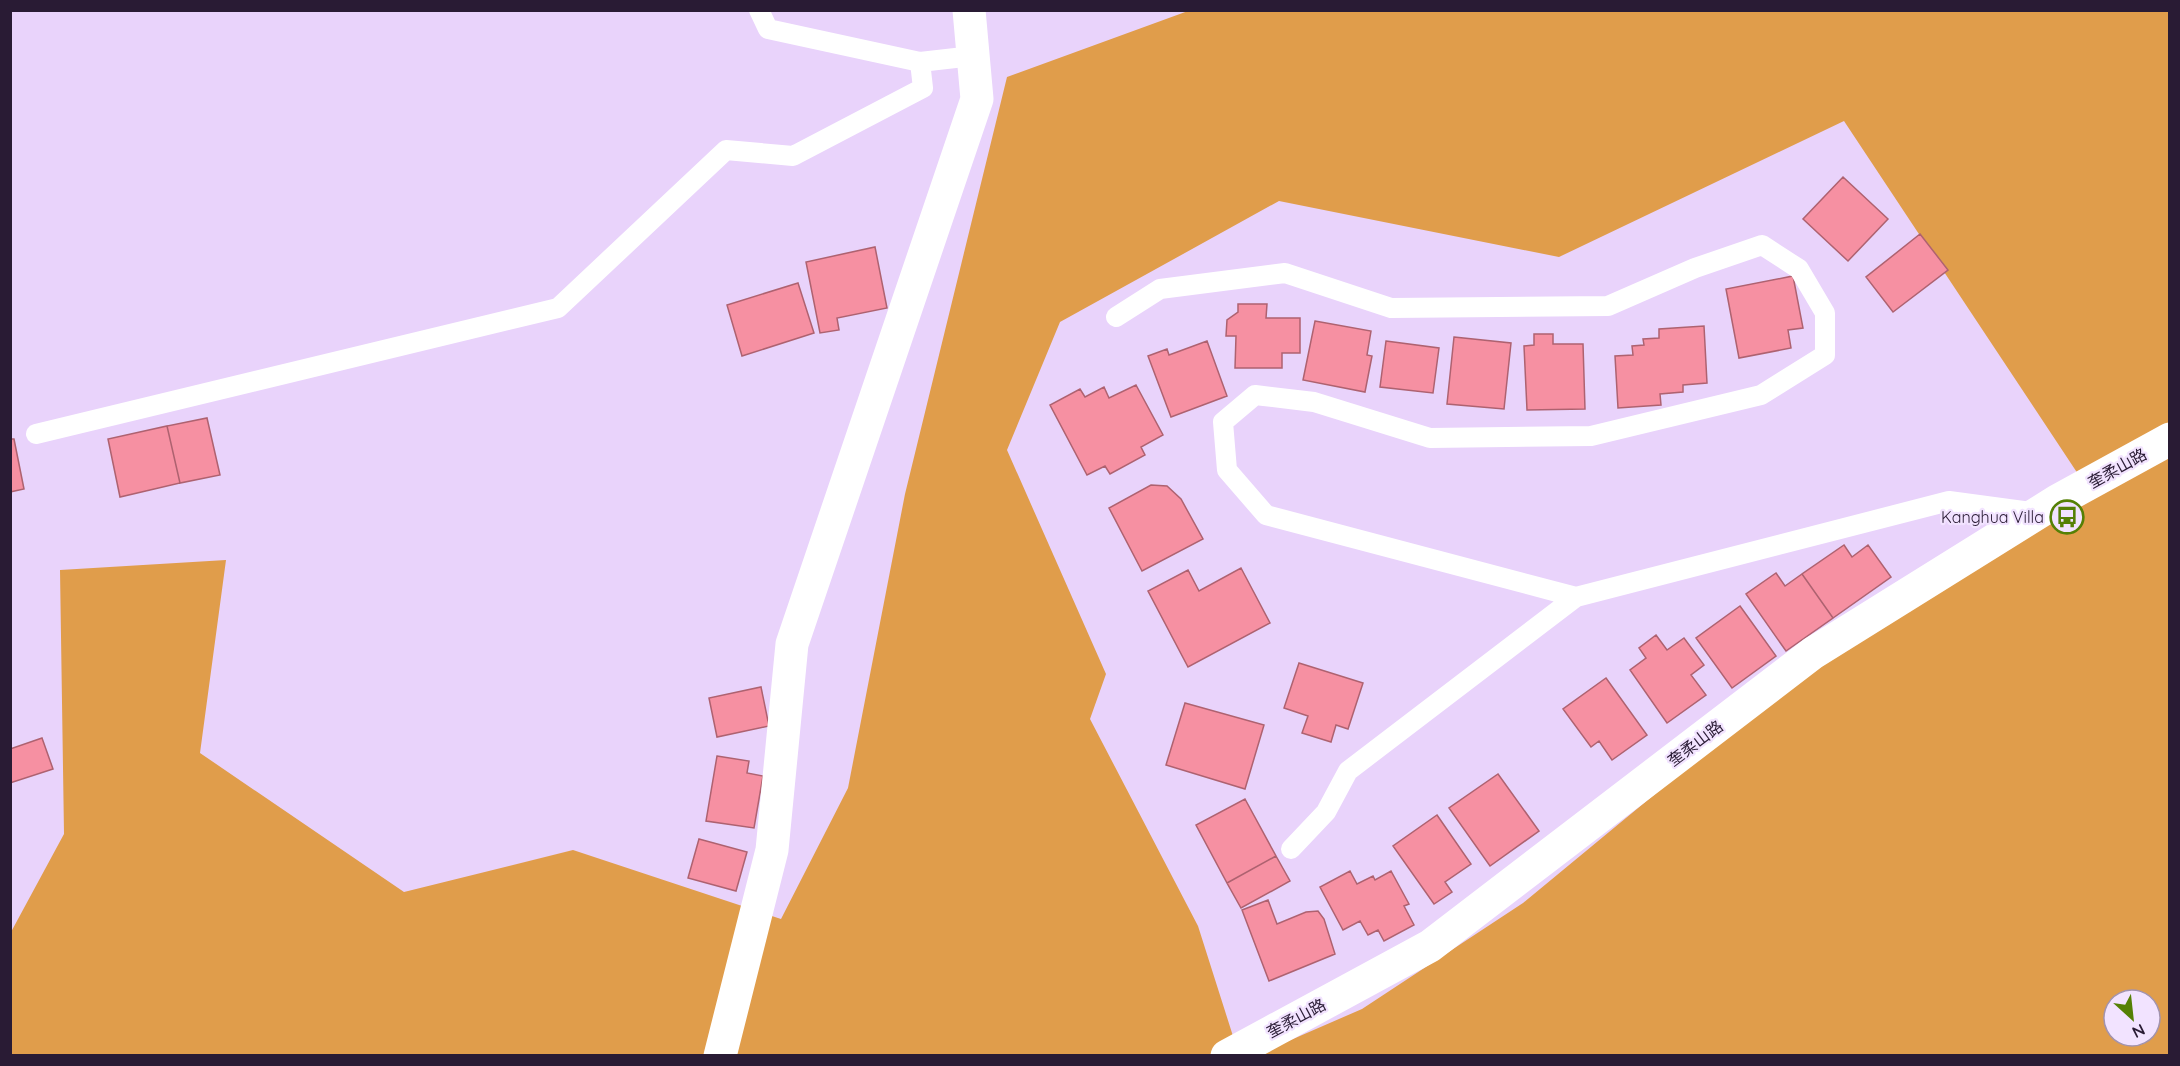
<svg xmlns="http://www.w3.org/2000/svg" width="2180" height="1066" font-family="Quicksand,'Noto Sans TC',sans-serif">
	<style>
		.green { fill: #e09d4b; fill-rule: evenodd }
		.building { fill: #f690a2; stroke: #ae6270; stroke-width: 1.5 }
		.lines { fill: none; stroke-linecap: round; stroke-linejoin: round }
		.service { stroke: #fff; stroke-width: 20 }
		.minor { stroke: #fff; stroke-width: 33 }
		.tertiary { stroke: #fff; stroke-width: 33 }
		.labels { text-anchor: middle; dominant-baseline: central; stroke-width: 4.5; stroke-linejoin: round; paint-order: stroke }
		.street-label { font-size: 16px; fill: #291b34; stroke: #f2e3ff }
		.poi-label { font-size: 16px; fill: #291b34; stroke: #f2e3ff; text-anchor: end }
	</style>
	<rect width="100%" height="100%" fill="#e9d3fb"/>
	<path class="green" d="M1188,11H2169V1055H1256L1362,1009L1523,903L1833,647L2078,474L1844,121L1559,257L1279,201L1060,322L1007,450L1106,674L1090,719L1198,926L1239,1055L11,1056V932L64,834L60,570L226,560L200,753L404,892L573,850L781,919L848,788L905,494L1007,77ZM2114,1000H2150V1036H2114Z"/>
	<path class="building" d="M1843,177L1888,219L1848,261L1803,219Z
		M1920,234L1948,270L1893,312L1866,277Z
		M875,247L887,308L837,318L839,330L820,333L806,262Z
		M1793,276L1803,328L1788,330L1791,348L1739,358L1726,289Z
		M798,283L814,333L742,356L727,305Z
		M1238,304H1267L1266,318H1300V353H1282V368H1235L1236,336H1226L1227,320L1238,312Z
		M1315,321L1371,331L1367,355L1372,356L1365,392L1303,380Z
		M1704,326L1707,383L1683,385V392L1660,394L1661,405L1618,408L1615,356L1633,355L1632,346L1644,345L1643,339L1659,338V329Z
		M1534,334H1553V344H1583L1585,409L1527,410L1524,346L1534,345Z
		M1454,337L1511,343L1504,409L1447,404Z
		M1207,341L1227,396L1171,417L1148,356L1167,349L1169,355Z
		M1386,341L1439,348L1433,393L1380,387Z
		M1136,385L1163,435L1141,447L1145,455L1110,474L1105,466L1087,475L1050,405L1080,389L1085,397L1104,387L1109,398Z
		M207,418L220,475L180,483L167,426Z
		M167,426L180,483L120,497L108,439Z
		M10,439H14L24,489L10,492Z
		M1151,485L1167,486L1181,499L1203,539L1142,571L1109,508Z
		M1844,545L1852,557L1868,545L1891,577L1833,618L1802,574Z
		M1241,568L1270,623L1188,667L1148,591L1188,570L1199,591Z
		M1776,573L1785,586L1802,574L1833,618L1786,651L1746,594Z
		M1740,606L1776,656L1732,688L1696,638Z
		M1656,635L1667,650L1684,638L1704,665L1691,675L1706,695L1667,723L1630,670L1646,658L1639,648Z
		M1299,663L1363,683L1348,729L1336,725L1331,742L1302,733L1308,716L1284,708Z
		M1606,678L1647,735L1612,760L1599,741L1591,747L1563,709Z
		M761,687L769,726L717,737L709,698Z
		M1185,703L1264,725L1245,789L1166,765Z
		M42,738L53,769L10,783V749Z
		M717,756L749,761L747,773L763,776L754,828L706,821Z
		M1498,774L1539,831L1490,866L1449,808Z
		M1245,799L1276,856L1227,883L1196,825Z
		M1437,815L1471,864L1445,882L1452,892L1434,904L1393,846Z
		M699,839L747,852L736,891L688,878Z
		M1276,856L1290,881L1241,908L1227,883Z
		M1350,871L1357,884L1373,876L1375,880L1391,871L1409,904L1404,906L1414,925L1384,941L1378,930L1368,935L1360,921L1343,930L1320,887Z
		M1268,900L1277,924L1306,912L1318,911L1324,919L1335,954L1269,981L1242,910Z"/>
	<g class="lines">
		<path class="service" d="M759,10L768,29L920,62L973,56
			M1116,317L1160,289L1285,273L1391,308L1608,306L1695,268L1762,245L1799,269L1825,313V355L1761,395L1591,436L1430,438L1314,402L1255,395L1223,422L1227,470L1266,515L1576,597L1949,501L2038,513
			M36,434L558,308L726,150L793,156L923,88L920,62
			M1291,849L1326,812L1348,771L1576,597"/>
		<path class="minor" d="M720,1056L772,850L792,644L977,99L969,10"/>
		<path class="tertiary" d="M1227,1056L1430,946L1813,653L2057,501L2170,439"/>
	</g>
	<defs>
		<g id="bus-ring" transform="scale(1.725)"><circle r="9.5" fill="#f2e3ff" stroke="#558005" stroke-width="1.5"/><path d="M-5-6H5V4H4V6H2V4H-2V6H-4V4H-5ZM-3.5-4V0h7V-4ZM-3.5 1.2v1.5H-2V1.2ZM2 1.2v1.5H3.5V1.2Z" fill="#558005"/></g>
	</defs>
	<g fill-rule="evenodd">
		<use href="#bus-ring" x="2067" y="517"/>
	</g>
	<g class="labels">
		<g class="street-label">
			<text transform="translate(2117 468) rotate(-29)">奎柔山路</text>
			<text transform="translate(1695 743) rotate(-37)">奎柔山路</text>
			<text transform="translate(1296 1018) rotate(-28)">奎柔山路</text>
		</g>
		<g class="poi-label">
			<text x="2044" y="517">Kanghua Villa</text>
		</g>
	</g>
	<rect width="2180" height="1066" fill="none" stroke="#291b34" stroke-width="24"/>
	<g transform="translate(2132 1018) rotate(153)"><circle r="28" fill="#f2e3ff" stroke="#a293ae" stroke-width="1.5"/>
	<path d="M0-4.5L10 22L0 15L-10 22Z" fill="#558005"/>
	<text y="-9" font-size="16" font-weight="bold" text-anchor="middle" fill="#291b34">N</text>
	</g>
</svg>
